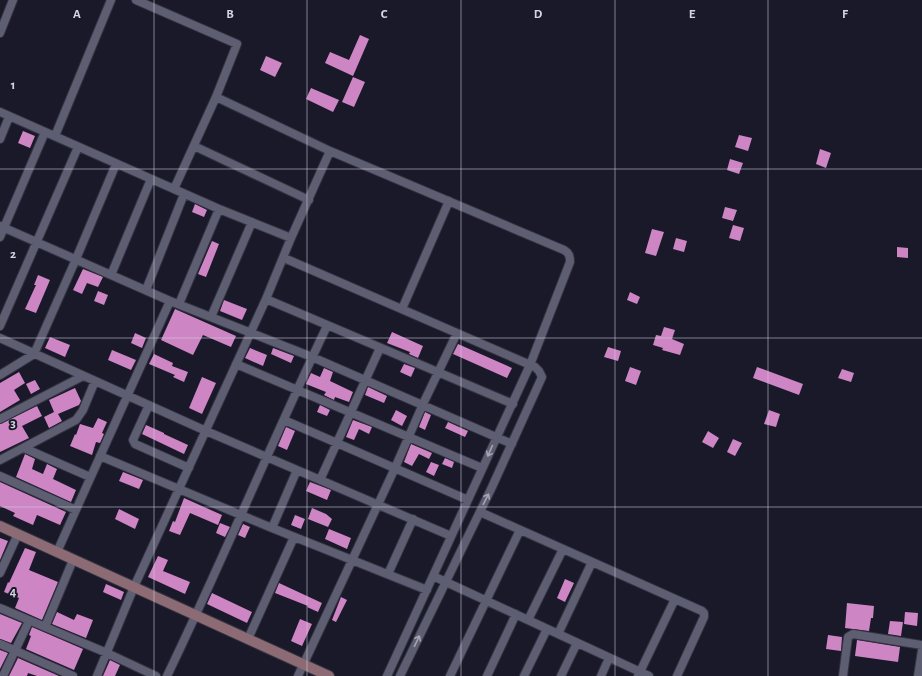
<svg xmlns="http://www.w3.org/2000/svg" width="922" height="676" font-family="'Alegreya Sans',sans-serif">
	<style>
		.building { fill: #cd85c4 }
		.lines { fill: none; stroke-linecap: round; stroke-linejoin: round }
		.street-casing { stroke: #343340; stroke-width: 10 }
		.secondary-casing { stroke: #343340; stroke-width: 12 }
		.street { stroke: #5e5e72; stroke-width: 8 }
		.secondary { stroke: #8c6b74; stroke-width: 10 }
		.oneway { stroke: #a5a5b5 }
		.grid { fill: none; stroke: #d5d5e1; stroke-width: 1; stroke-opacity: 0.55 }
		.grid-label { font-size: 13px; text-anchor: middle; font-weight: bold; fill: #d5d5e1; stroke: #1a192a; stroke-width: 4; stroke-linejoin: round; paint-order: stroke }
	</style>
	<rect width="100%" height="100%" fill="#1a192a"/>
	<path class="building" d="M360,35L369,39L353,76L325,63L330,52L349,60Z
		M266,56L282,63L275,77L260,70Z
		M353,77L365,82L354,107L342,102Z
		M311,88L339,100L333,112L306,99Z
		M23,131L35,136L30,148L18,143Z
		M739,135L752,138L748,151L735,147Z
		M820,149L831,153L826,168L816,164Z
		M730,159L743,163L739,174L727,170Z
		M195,204L207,210L204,217L192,212Z
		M725,207L737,210L733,221L722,218Z
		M733,225L744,228L740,241L729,238Z
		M652,229L664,232L656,256L645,253Z
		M676,238L687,241L684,252L673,249Z
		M212,241L219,244L206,277L198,274Z
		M897,247L908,248V258L897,257Z
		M83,269L103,277L98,287L87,283L82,294L73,290Z
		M38,275L50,280L36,313L25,309L36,285H34Z
		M98,291L108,295L104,305L94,301Z
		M630,292L640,297L637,304L627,300Z
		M224,300L247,309L242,320L220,311Z
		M175,309L236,336L231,347L203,335L193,355L161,340Z
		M664,327L675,330L672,339L684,344L680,355L662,350L663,348L653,345L656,335L661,336Z
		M392,332L423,346L418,358L409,354L410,352L387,343Z
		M135,333L146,338L142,348L131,343Z
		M50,337L70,345L65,357L45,348Z
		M458,344L512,368L507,378L453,354Z
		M608,347L621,351L618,361L604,357Z
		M250,348L267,355L263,366L245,358Z
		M273,348L294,356L291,363L271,354Z
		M112,350L136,360L131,370L108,360Z
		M154,354L173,363L172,366L188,372L184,382L173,377L175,375L149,364Z
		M404,364L415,368L411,377L400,372Z
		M630,367L641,371L636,385L625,381Z
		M757,367L803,384L799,395L753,378Z
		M324,368L333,372L330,381L353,392L349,402L335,397L334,400L324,395L326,392L306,384L311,373L320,377Z
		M842,369L854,373L851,382L838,378Z
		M19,372L25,383L14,390L20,400L0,412V383Z
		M202,377L216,383L202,414L189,408Z
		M35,380L40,389L31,394L26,384Z
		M368,387L387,396L384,403L365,395Z
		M75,388L81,401L79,405L58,414L62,421L49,428L44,417L54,412L49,400Z
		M320,405L330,410L327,416L317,412Z
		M37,406L42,416L22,426L29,438L0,452V424Z
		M396,410L407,416L402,426L391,420Z
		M769,410L780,414L776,427L764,424Z
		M425,412L431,415L425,430L419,427Z
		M98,418L107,422L102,433L104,434L100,443L96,442L92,455L70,446L75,434L76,435L80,424L93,428Z
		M353,420L372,427L369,434L359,429L354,440L346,437Z
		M448,422L468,431L465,437L445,428Z
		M146,425L164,433V434L188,445L184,454L142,434Z
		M286,427L295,431L287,450L278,446Z
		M708,431L719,438L713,448L702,442Z
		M733,439L742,443L735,456L727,452Z
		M411,444L432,453L429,459L419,454L412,466L404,462Z
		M25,454L35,459L32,469L43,474L47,464L57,469L53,479L76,490L71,502L16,477Z
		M445,458L454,462L452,468L442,464Z
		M431,462L439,465L434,476L426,472Z
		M123,472L143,480L139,489L119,481Z
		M0,482L66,512L60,525L37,515L33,525L13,516L15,513L0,506Z
		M310,482L331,490L327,500L306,491Z
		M184,498L222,515L218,525L190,513L180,535L169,531L173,521L175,522Z
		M312,508L326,514L332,519L328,527L308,519Z
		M119,509L139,519L135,529L115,519Z
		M295,515L305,519L301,529L291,525Z
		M220,523L230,527L225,537L216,533Z
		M243,524L250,527L245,538L238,535Z
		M329,529L351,538L347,549L325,539Z
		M0,538L8,541L0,560Z
		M25,548L36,552L29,570L58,582L42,620L15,608L19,598L4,592L8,582L9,583Z
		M158,556L168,560L163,571L190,582L185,594L148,577Z
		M565,579L574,583L565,602L557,598Z
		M279,583L322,603L318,612L307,607L308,606L275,593Z
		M106,584L124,592L121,600L103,592Z
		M212,593L252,612L247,623L207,604Z
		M341,597L347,600L336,622L332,620Z
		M847,603L874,606L873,618H871L869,631L845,628Z
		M57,612L74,620L77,614L93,620L86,638L52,624Z
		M905,612L918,613L917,626L904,624Z
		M0,614L22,623L11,643L0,639Z
		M300,619L312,624L302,646L291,641Z
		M890,621L903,622L901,636L888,634Z
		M32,627L83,649L74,670L26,649L31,636L29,635Z
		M828,635L842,637L841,651L826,649Z
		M857,640L900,647L898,662L855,656Z
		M0,650L8,653L0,669Z
		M18,658L59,676H37L28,673L27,676H9Z
		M110,660L120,665L115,676H103Z"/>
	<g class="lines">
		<g class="street-casing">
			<path id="street" d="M136,0L237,44L216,97L174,189
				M0,33L13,0
				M216,97L330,151L564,250C569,253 570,256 570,262L530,365L387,676
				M0,112L219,209L291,238
				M55,136L111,0
				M0,139L9,117
				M194,146L309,200
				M0,226L170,301L312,357L512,444
				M0,237L45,132
				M284,258L535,367L539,371L542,377L492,487L400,676
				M111,275L151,179
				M146,290L184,194
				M266,299L513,404
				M179,304L219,209
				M402,309L449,201
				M211,317L252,222
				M0,326L78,147
				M0,338L206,431L451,536
				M236,364L482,468
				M0,375L34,354L76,259L116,164
				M149,405L133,440L135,444L189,468
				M0,419L83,376
				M284,420L468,500
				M24,448L90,477
				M100,456L272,528L427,590
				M0,460L76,420L83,410L95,381
				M0,476L76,510
				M320,480L380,348
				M480,512L702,611L704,613V617L677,676
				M272,528L297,470
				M57,552L170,301
				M0,573L18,534
				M388,574L413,519
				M433,576L649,676
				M0,608L107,653L156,676
				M528,620L563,549
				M45,627L73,560
				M558,634L592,562
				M248,639L294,537
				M0,644L73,676
				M3,676L29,621
				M97,676L134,587L266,299L291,238L330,151
				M167,676C223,560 272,441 327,326
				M298,676L395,468L423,404L457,333
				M450,676L520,530
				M487,676L516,614
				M524,676L547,629
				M561,676L577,643
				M601,676L609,658
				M638,676L675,599
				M843,676L848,637L853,634L922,645
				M918,676L922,650"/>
		</g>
		<g class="secondary-casing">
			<path id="secondary" d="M0,526L329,676"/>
		</g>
		<use href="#street" class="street"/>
		<use href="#secondary" class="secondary"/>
	</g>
	<defs><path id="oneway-shaft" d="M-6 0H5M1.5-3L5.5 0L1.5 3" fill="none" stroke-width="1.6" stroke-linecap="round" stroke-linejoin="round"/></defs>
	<g class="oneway">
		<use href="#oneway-shaft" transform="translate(490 451) rotate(114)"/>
		<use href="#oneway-shaft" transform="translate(486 499) rotate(-63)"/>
		<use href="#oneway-shaft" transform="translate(417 641) rotate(-64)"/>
	</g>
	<path class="grid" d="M154,0V676M307,0V676M461,0V676M615,0V676M768,0V676M0,169H922M0,338H922M0,507H922"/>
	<g class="grid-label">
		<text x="77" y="18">A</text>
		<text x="230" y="18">B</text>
		<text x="384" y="18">C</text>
		<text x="538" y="18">D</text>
		<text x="692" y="18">E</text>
		<text x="845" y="18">F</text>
		<text x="13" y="89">1</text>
		<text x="13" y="258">2</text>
		<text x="13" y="427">3</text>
		<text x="13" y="596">4</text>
	</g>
</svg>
